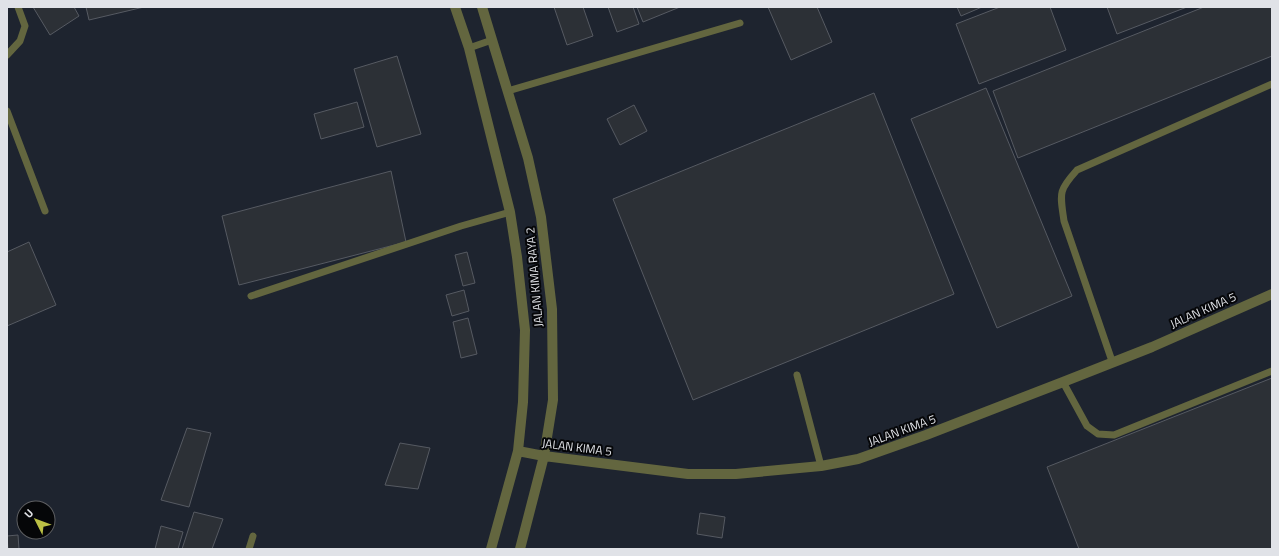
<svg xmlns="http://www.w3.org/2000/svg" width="1279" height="556" font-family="'Titillium Web',sans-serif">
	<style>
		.built { fill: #1e242f; fill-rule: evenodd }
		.building { fill: #2c3036; stroke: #565a62 }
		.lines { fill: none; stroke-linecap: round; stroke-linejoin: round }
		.lane { stroke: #63663f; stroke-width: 7 }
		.street { stroke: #63663f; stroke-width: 10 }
		.labels { text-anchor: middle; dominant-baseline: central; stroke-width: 4; stroke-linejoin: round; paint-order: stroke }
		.street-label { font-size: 12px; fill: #e0e2e7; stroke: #050608 }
	</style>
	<rect width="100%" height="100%" fill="#171b21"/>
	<path class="built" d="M7,7H1272V549H7ZM24,508H48V532H24Z"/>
	<path class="building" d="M33,7H74L79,16L50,35Z
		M86,7H144L89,20Z
		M554,7H583L593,36L567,45Z
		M608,7H633L639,24L617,32Z
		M637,7H680L643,22Z
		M768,7H817L832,42L791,60Z
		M957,7H982L961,16Z
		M1000,7H1050L1066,50L979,84L956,24Z
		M1107,7H1187L1117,34Z
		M1204,7H1272V56L1018,158L993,91Z
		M397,56L421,134L377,147L354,69Z
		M986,88L1072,296L997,328L911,119Z
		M874,93L954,294L693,400L613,199Z
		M357,102L364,127L321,139L314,114Z
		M634,105L647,131L620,145L607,119Z
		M391,171L406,242L239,285L222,216Z
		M29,242L56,305L7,326V252Z
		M467,252L475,283L463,286L455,255Z
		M464,290L469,311L452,316L446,295Z
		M468,318L477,354L461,358L453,322Z
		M1272,378V549H1079L1047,467Z
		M187,428L211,433L189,507L161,500Z
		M400,443L430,448L418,489L385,485Z
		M194,512L223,519L212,549H182Z
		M700,513L725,517L722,538L697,534Z
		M161,526L183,532L178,549H155Z
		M18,535L19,549H8L7,536Z"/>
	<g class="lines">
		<path class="lane" d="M469,48L492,40
			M7,55L20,41L25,26L18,7
			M508,91L740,23
			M7,111L45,211
			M251,296L461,226L510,212
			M1112,361L1064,221C1060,193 1058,191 1077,170L1272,84
			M797,375L821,466
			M1063,382L1087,426L1098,434L1114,435L1272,371
			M249,549L253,536"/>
		<path class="street" d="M455,7L469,48L510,212L517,257L525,330L523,402L518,451L491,549
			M482,7L528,158L541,217L552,309L553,400L544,456L520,549
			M518,451L544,456L688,474H736L821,466L858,459L926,435L1063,382L1152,347L1272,294"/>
	</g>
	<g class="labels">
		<g class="street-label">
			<text transform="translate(534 277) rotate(-95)">JALAN KIMA RAYA 2</text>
			<text transform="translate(1203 310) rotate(-24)">JALAN KIMA 5</text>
			<text transform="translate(902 430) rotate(-20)">JALAN KIMA 5</text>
			<text transform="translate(577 447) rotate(7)">JALAN KIMA 5</text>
		</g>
	</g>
	<rect width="1279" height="556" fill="none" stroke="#e0e2e7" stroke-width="16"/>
	<g transform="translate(36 520) rotate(312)"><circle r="19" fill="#050608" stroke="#5d5e61"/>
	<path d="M0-3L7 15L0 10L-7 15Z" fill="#bbc045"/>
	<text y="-6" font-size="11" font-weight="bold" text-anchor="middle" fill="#e0e2e7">U</text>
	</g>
</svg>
